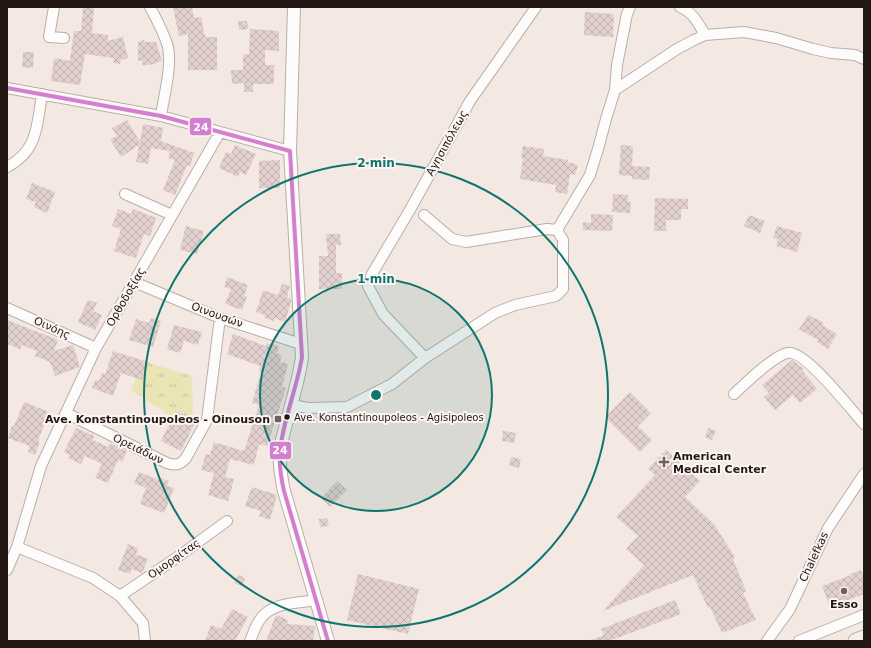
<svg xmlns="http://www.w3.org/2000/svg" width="871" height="648" font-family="'DejaVu Sans',sans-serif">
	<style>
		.park { fill: url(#park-tufts) }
		.building { fill: url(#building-cross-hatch) }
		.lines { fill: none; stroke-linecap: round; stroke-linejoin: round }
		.minor-casing { stroke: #b9aea9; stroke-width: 12 }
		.tertiary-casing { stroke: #b9aea9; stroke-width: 14 }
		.primary-casing { stroke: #bdb0a3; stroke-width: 17 }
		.minor { stroke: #fdfcfb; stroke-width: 10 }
		.tertiary { stroke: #fdfcfb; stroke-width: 12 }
		.primary { stroke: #f3eee7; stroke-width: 15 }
		.bus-1-casing { stroke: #fcf5f3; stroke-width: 7 }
		.bus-1 { stroke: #d37fd0; stroke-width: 4 }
		.ring { fill: none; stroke: #0f766e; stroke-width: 2 }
		.bus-dot { fill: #231814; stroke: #fcf5f3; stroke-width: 1.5 }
		.poi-dot { fill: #6c615c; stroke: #fcf5f3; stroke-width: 1.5 }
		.labels { text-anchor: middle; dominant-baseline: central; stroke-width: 4; stroke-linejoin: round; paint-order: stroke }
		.bus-label { font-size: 10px; fill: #231814; stroke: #fcf5f3; text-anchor: start }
		.street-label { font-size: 11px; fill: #231814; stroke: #fcf5f3 }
		.poi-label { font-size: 11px; font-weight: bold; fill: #231814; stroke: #fcf5f3; text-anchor: end }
		.centre { fill: #0f766e; stroke: #fcf5f3; stroke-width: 2 }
		.ring-label { font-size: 12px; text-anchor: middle; font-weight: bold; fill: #0f766e; stroke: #fcf5f3; stroke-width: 4; stroke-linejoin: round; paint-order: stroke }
		.line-badge { stroke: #fcf5f3; stroke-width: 1.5 }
		.badge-label { font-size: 11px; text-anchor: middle; font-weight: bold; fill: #fff }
	</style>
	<defs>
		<pattern id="park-tufts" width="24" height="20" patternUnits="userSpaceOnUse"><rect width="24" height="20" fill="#ebe4b5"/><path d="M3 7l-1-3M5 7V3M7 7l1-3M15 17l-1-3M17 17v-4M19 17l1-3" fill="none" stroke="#c9c39b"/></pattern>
		<pattern id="building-cross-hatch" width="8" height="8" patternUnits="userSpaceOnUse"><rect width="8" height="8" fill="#e2d0cf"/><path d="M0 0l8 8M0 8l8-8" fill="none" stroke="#c2b2b1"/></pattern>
	</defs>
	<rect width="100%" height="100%" fill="#f4e8e2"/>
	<path class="park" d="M143,361L192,376L193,411L184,425L131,390Z"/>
	<path class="building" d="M83,7H94L92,33L108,35V41L123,37L128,58L121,60L120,64L113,63L114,58L85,54L80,85L51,81L54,58L70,61L74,31H81Z
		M173,7H192L194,18L201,17L205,37H217V70H188V34L179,36Z
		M585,12L614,14L613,37L584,35Z
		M238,21H247L248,29L239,30Z
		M250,29L279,31V51L265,50V65H274V84H253V92H244V83L232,84L231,70H243V54L249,55Z
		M144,40L145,42H156L162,61L150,65H143L142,60L138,61V42Z
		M23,52H34L33,68L22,67Z
		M127,120L140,142L143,124L163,128L161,141L194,153L190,166L187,165L175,195L163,190L175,160L168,158L170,151L151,148L148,164L136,162L139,145L121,157L110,139L117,136L112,128Z
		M235,145L256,154L246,175L240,172L238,177L219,168L226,152L231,154Z
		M621,145L633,146L632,166L650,167L649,180L632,179V176L619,175Z
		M523,146L544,149L543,156L568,160L567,162L578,165L575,175L570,174L567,194L555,192L556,185L520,179L523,158H521Z
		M280,160V188H259V161Z
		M32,183L55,192L47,213L34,207L36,202L26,199Z
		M613,194L628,195L627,201L631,202L630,213L612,212Z
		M655,198L688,199V209H681V220H666V231H654Z
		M118,209L131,214L133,209L156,218L150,236L144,234L136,258L114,251L121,229L112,226Z
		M591,214L613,215L612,231L583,230V222L591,223Z
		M749,215L765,221L760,233L744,226Z
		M186,226L204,231L197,254L180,250Z
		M777,226L802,233L797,252L776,246L778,239L773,238Z
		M326,234H340L341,245H336V273H342V289H319V256H328Z
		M227,277L248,285L244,296L247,297L242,310L225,304L231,289L224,287Z
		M282,284L290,286L287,297L291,299V302L285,322L274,318V321L264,318L265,315L256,312L263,290L278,295Z
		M88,300L97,303L93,311L102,315L95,330L78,322Z
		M808,315L824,323L822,325L837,334L828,349L817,342L818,340L799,329Z
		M151,318L161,321L153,347L129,340L136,319L149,323Z
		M7,320L58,340L54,351L73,345L80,367L55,376L50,362L35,356L37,351L22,345L20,349L7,344Z
		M174,325L202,332L198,345L184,341L180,353L167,349Z
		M233,334L266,346V343L279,346L277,353L282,355L280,362L288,364L282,387L286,388L267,446L259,444L254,465L230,459L225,477L234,479L228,501L208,495L214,473L201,470L206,454L210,455L214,442L244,451L259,405L252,403L261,372L259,371L260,366L227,354Z
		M113,351L148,362L142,380L121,373L113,396L92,388L95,380L99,381L102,373L105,375Z
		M792,360L804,369L802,370L817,389L800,403L793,395L775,410L764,397L769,393L762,385Z
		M630,392L651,413L638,426L652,440L640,452L605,417Z
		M24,402L49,412L38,441L40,442L35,455L28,452L30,446L8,438L12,426H14Z
		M176,411L196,421L181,451L161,441Z
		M76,428L94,436L93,440L108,447L110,443L127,451L122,462L118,460L108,483L95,478L102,464L85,456L81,464L68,458L70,455L64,452Z
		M708,428L716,431L712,440L705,437Z
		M503,431L516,433L514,443L502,441Z
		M666,450L700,481L685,497L714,524L735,557L733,559L746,591L743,593L756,620L722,633L710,607L708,608L693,575L603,611L644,565L626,549L638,536L616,517L655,475L648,469Z
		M511,457L521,459L519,468L509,465Z
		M139,472L159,480L160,478L169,481L167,486L174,488L164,513L140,504L146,488L134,483Z
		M337,481L347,490L330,507L321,498Z
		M252,487L277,495L270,520L259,516L261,511L245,506Z
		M327,518L329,526L320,527L319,519Z
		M128,544L138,548L136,554L148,559L142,573L132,569L130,574L118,570Z
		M861,570L864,578V594L830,607L822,586L851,575L850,574Z
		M358,574L419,589L408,634L347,620Z
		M238,575L245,578L242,586L234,583Z
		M675,600L681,614L609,641H589L604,635L601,629Z
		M232,609L248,617L235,641H205L211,625L221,629Z
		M276,615L288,620L287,624L315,626L313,641H266Z"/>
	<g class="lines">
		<g class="minor-casing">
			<path id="minor" d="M54,7L49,37L64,38
				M150,7C157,20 164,33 168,47C172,67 164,95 161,116
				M680,7C693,12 698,23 705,35
				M7,88L161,116L290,151
				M615,90L677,49L694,40L705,35L744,32L776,38L813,49L831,53L855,55L864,59
				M7,167C38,151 37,125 42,94
				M125,194L172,215
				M557,230L590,175L598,149L606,119L615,90L617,65L627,14L630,7
				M134,282L220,318L301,344
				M7,308L96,348
				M425,358L383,314L368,286L372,274L411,208L470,101L536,7
				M734,394C746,383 772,357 787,353C804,348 852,411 864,424
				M292,405L308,408L347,407L392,384L425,358L495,313L515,305L556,296L563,289V240L557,230L547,229L466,242L452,239L424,215
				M66,413L167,463C176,466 180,465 186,458L207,420L220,318
				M17,547L93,578L120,596L143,623L145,641
				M7,570L17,547L41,466L96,348L220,132
				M120,596L179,556L227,521
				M250,641C253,634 255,627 259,621C270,602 298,603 317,600
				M767,641L790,609L828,528L864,474
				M799,641L864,615"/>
		</g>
		<g class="tertiary-casing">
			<path id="tertiary" d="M294,7L290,151L302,357C298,387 287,415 281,445C278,460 281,476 284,491L328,641"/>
		</g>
		<g class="primary-casing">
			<path id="primary" d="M856,641L864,638"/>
		</g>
		<use href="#minor" class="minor"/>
		<use href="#tertiary" class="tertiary"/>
		<use href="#primary" class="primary"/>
		<g class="bus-1-casing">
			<path id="bus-1" d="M7,88L161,116L290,151L302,357C297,388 283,420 280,451C279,464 281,478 284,491L328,641"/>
		</g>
		<use href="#bus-1" class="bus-1"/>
	</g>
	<circle cx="376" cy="395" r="116" fill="#0f766e" fill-opacity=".12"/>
	<g class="ring">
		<circle cx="376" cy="395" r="116"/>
		<circle cx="376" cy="395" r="232"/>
	</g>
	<circle class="bus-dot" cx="287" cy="417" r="3.5"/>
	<g class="poi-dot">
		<rect x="274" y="415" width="8" height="8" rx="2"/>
		<path d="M662 456h4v4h4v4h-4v4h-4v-4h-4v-4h4z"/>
		<circle cx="844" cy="591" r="4"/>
	</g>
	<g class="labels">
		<g class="bus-label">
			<text x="294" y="417">Ave. Konstantinoupoleos - Agisipoleos</text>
		</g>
		<g class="street-label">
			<text transform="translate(447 143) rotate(-61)">Αγησιπόλεως</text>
			<text transform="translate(126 297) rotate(-60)">Ορθοδοξίας</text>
			<text transform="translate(217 315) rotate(20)">Οινουσών</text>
			<text transform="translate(52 328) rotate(24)">Οινόης</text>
			<text transform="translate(138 449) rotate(26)">Ορειάδων</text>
			<text transform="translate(814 557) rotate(-65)">Chalefkas</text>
			<text transform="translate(174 559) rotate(-35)">Ομορφίτας</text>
		</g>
		<g class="poi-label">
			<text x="270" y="419">Ave. Konstantinoupoleos - Oinouson</text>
			<text x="673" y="456" text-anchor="start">American<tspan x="673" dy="13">Medical Center</tspan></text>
			<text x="844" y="604" text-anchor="middle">Esso</text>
		</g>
	</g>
	<circle cx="376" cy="395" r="6" class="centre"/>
	<g class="ring-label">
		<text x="376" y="167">2 min</text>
		<text x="376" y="283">1 min</text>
	</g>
	<g class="line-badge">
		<rect x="189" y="117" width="23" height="19" rx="4" fill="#d37fd0"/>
		<rect x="269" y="441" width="23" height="19" rx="4" fill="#d37fd0"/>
	</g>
	<g class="badge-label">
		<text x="201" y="131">24</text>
		<text x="280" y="454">24</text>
	</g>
	<rect width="871" height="648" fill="none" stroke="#231814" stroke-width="16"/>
</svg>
